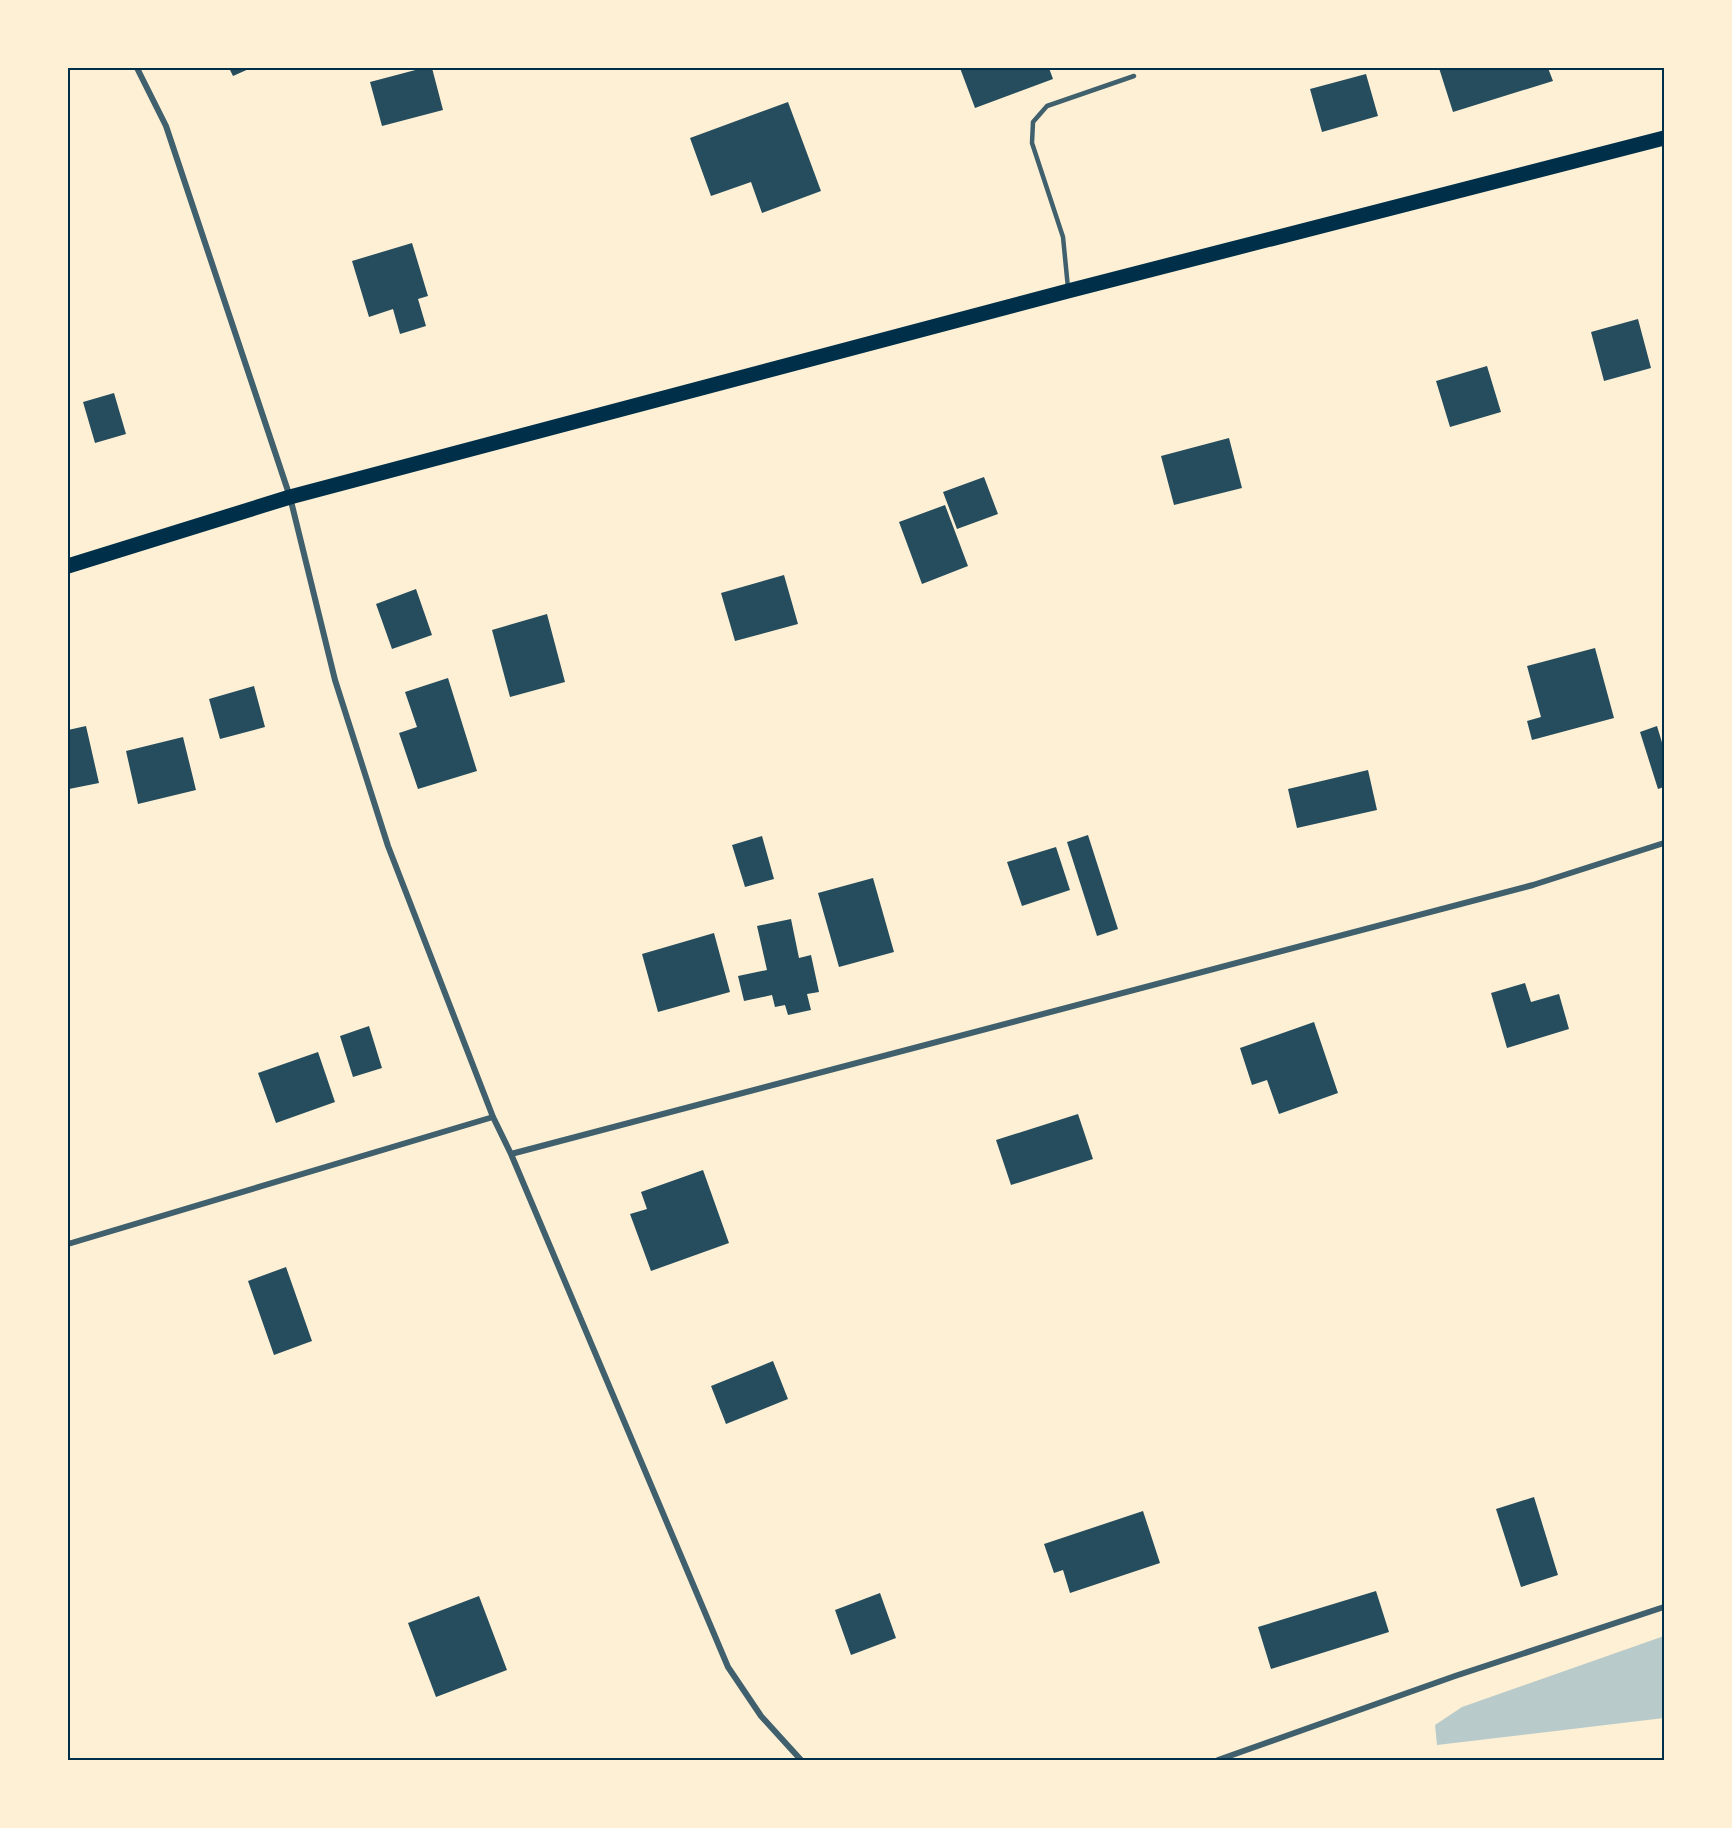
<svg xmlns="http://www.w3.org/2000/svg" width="1732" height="1828" font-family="'Fira Sans',sans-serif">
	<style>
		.green { fill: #b9caca }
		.building { fill: #264d5e }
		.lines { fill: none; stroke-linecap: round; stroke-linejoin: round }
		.service { stroke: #3f606c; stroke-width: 4.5 }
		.minor { stroke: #3f606c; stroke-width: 6 }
		.primary { stroke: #003049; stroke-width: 15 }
		.neatline { fill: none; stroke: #003049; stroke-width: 2 }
	</style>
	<rect width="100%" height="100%" fill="#fdf0d5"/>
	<path class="green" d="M1664,1636V1718L1437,1745L1435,1725L1462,1707Z"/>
	<path class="building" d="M229,68H251L233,76Z
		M423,68H432L443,110L382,126L370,82Z
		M960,68H1049L1053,79L975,108Z
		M1439,68H1548L1553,81L1453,112Z
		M1366,74L1378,116L1322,132L1310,89Z
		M788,102L821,191L762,213L751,182L711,196L690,138Z
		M412,243L428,296L418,299L426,326L400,334L393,309L369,317L352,261Z
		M1638,319L1651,368L1604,381L1591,332Z
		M1487,366L1501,412L1450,427L1436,381Z
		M114,393L126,434L95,443L83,402Z
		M1229,438L1242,488L1174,505L1161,456Z
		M984,477L998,514L957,529L943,492Z
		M945,505L968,566L922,584L899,522Z
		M784,575L798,624L735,641L721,593Z
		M416,589L432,635L392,649L376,604Z
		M547,614L565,682L510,697L492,630Z
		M1595,648L1614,718L1532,740L1527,721L1541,717L1527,666Z
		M448,678L477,771L418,789L399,733L417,727L405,692Z
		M254,686L265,727L220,739L209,699Z
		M86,726L99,783L69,789L68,782V730Z
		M1657,726L1664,749V787L1658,789L1640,732Z
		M183,737L196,790L138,804L126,751Z
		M1368,770L1377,810L1297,828L1288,789Z
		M1088,835L1118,929L1097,936L1067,842Z
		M762,836L774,879L745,887L732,845Z
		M1056,847L1070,890L1022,906L1007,862Z
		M873,878L894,952L839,967L818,893Z
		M791,919L799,958L811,955L819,992L807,994L811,1010L788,1015L785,1005L775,1007L772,995L744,1001L738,976L767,970L757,926Z
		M714,933L730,992L658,1012L642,954Z
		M1525,983L1531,1002L1559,994L1569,1029L1507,1048L1491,993Z
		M1314,1022L1338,1093L1279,1114L1267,1080L1252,1085L1240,1048Z
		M369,1026L382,1068L353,1077L340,1036Z
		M318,1052L335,1102L276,1123L258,1073Z
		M1078,1114L1093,1159L1011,1185L996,1140Z
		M703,1170L729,1243L651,1271L630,1214L647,1209L641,1192Z
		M286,1267L312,1341L274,1355L248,1281Z
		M773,1361L788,1399L726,1424L711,1386Z
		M1534,1497L1558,1575L1521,1587L1496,1509Z
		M1143,1511L1160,1563L1070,1593L1063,1570L1054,1573L1044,1544Z
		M1376,1591L1389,1632L1271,1669L1258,1627Z
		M880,1593L896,1638L851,1655L835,1610Z
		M479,1596L507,1670L436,1697L408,1623Z"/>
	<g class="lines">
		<path class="service" d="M1068,288L1063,237L1032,143L1033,122L1047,106L1134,76"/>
		<path class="minor" d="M137,68L166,126L290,497L335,680L388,846L493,1117L511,1154L728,1667L761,1716L801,1760
			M511,1154L1533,885L1664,843
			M68,1244L493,1117
			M1218,1760L1455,1676L1664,1607"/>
		<path class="primary" d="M68,566L290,497L1068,291L1664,138"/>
	</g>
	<rect width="1732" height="1828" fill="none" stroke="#fdf0d5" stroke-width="138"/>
	<rect x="69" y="69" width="1594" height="1690" class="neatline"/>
</svg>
